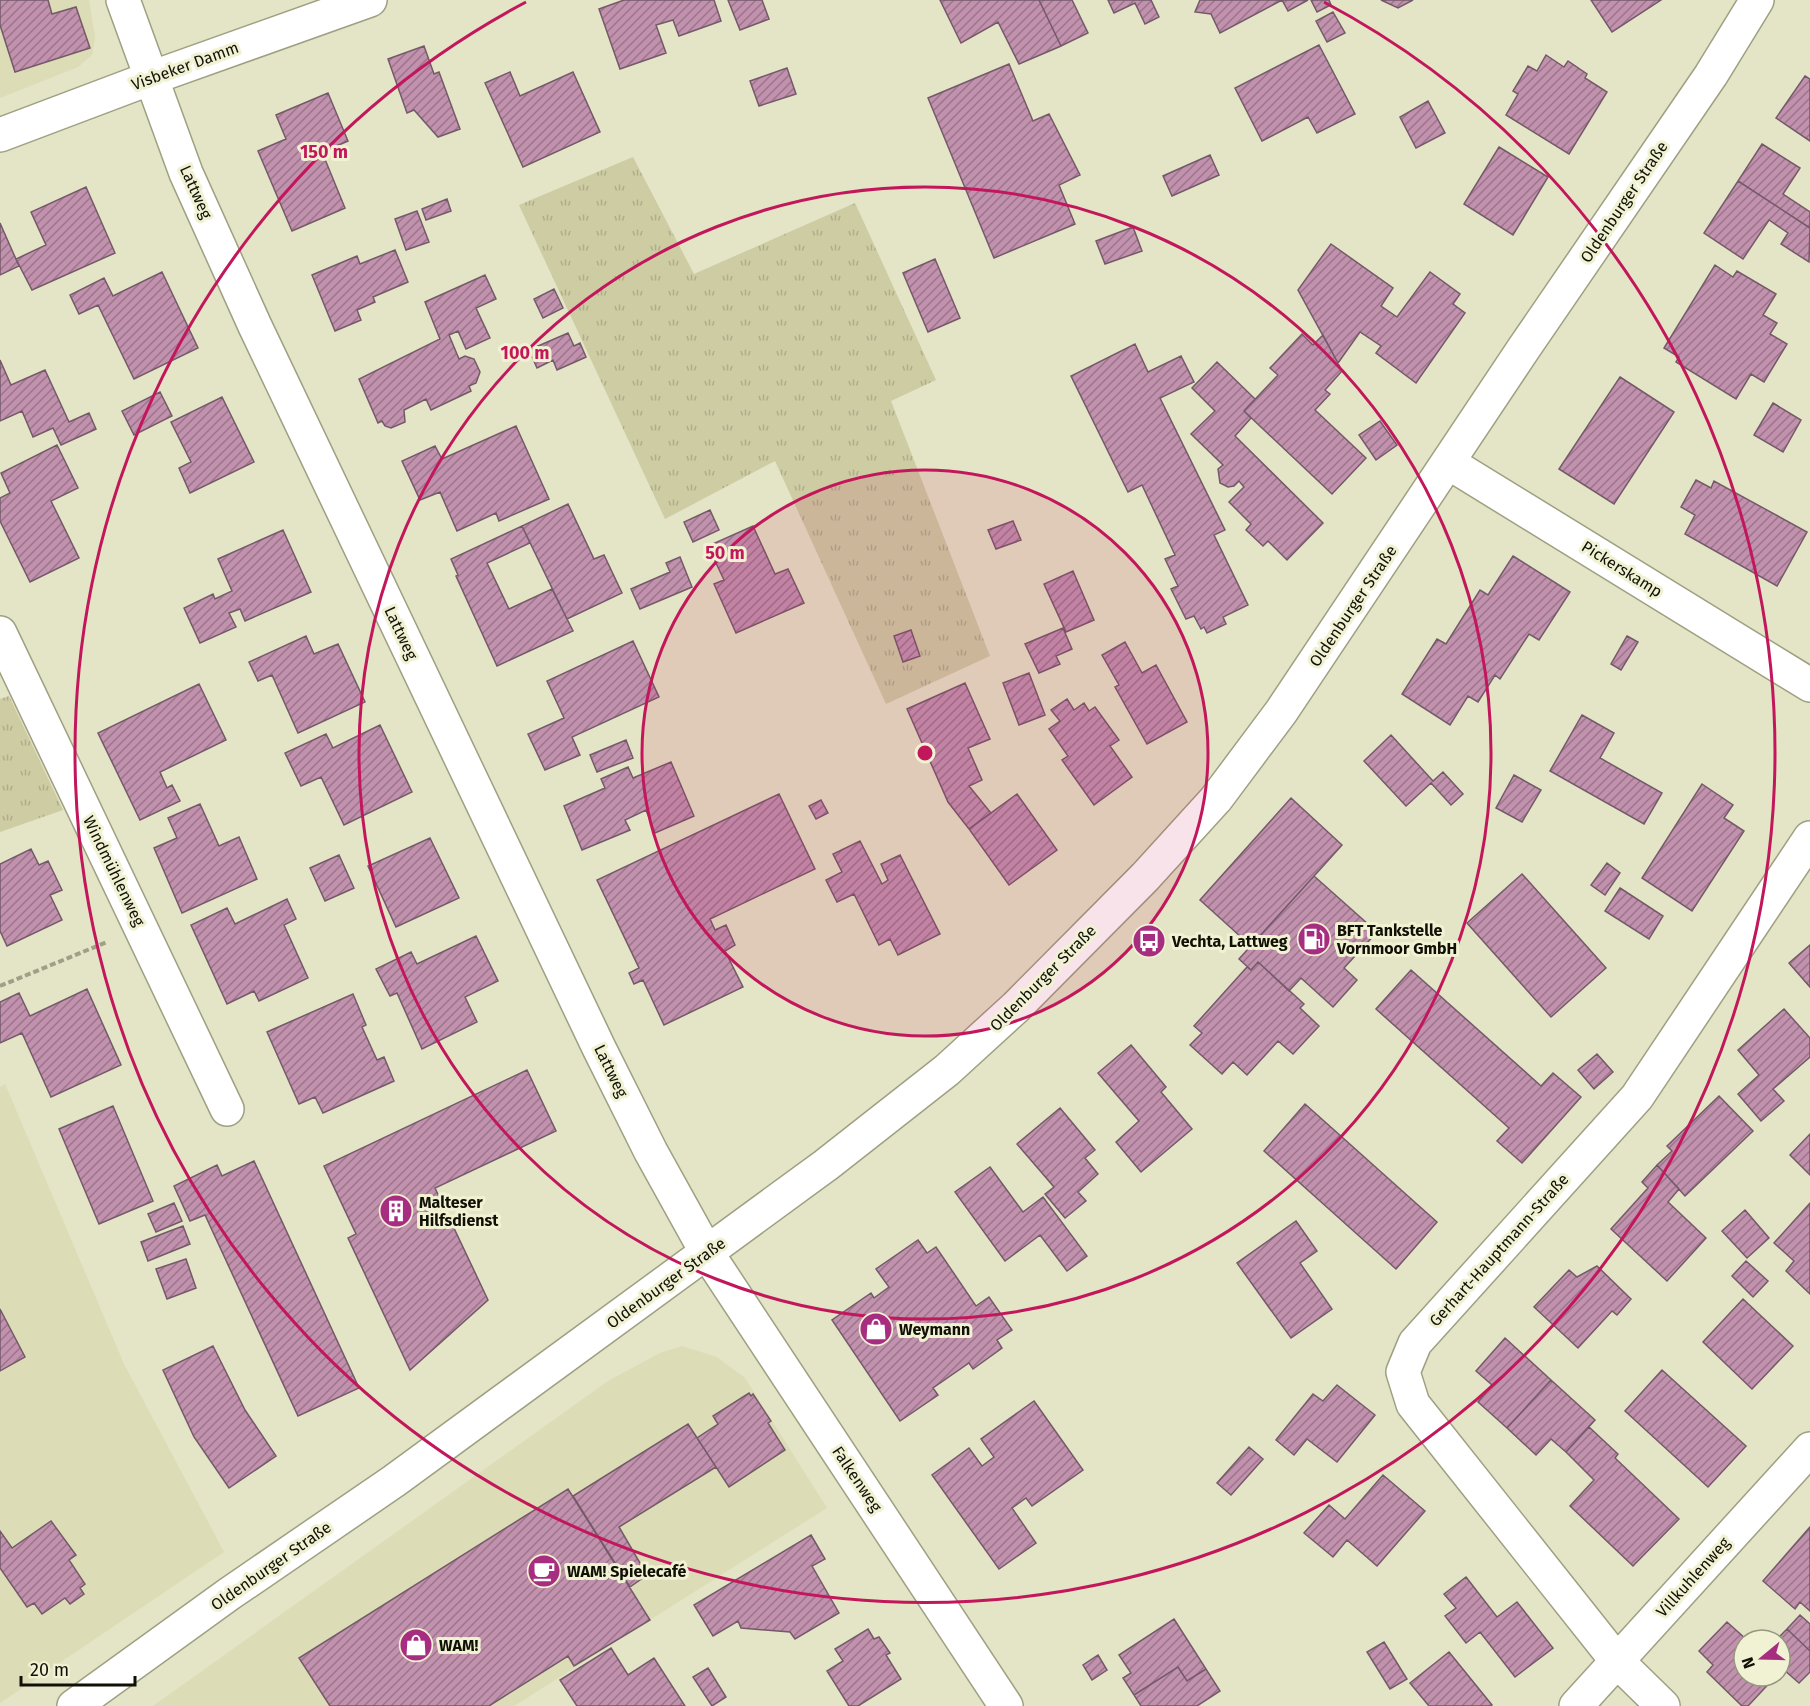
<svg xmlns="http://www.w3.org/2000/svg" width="1810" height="1706" font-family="'Fira Sans',sans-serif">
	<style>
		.built { fill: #dcdcb6 }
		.grass { fill: url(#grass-tufts) }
		.building { fill: url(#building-hatch); stroke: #745a69; stroke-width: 1.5 }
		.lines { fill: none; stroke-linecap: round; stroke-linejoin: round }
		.minor-casing { stroke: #9f9f82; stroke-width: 36 }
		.tertiary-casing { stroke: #9f9f82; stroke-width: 36 }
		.secondary-casing { stroke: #9f9f82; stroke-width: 36 }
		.path { stroke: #a0a089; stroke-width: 4; stroke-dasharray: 6 3; stroke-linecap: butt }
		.minor { stroke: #fff; stroke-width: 33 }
		.tertiary { stroke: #fff; stroke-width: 33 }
		.secondary { stroke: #fff; stroke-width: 33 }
		.ring { fill: none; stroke: #c2185b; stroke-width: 3 }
		.labels { text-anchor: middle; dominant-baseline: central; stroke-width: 6; stroke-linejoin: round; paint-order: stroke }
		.street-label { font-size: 16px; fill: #101006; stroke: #f1f1d3 }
		.poi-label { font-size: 16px; font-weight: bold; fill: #101006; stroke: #f1f1d3; text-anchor: start }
		.centre { fill: #c2185b; stroke: #f1f1d3; stroke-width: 3 }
		.ring-label { font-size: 18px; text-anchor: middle; font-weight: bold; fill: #c2185b; stroke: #f1f1d3; stroke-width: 6; stroke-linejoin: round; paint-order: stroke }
	</style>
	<defs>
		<pattern id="grass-tufts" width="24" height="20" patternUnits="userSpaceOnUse" patternTransform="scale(1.5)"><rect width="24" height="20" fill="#cdcca3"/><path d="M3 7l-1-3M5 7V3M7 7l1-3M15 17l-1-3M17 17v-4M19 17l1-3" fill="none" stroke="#afae8b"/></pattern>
		<pattern id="building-hatch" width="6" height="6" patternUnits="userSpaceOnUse" patternTransform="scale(1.5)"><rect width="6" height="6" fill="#c191ad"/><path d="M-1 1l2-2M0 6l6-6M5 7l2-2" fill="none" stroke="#9b758b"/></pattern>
	</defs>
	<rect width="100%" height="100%" fill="#e4e4c6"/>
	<path class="built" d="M0,0H89L95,37L92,55L78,67L0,98Z
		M5,1084L124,1364L224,1552L0,1703V1087Z
		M682,1346L717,1357L745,1378L827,1508L514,1706H153L608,1381L660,1353Z"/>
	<path class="grass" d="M633,157L694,274L855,203L936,380L891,401L990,656L886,704L775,461L665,519L519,205Z
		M9,696L63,810L0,832V699Z"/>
	<path class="building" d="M0,0H48L52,14L76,7L90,48L15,72L0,25Z
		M624,0H714L721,21L679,36L673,20L656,25L666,53L620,69L599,9Z
		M728,0H762L769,19L740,30Z
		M940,0H1039L1061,46L1019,64L998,22L961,43Z
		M1039,0H1072L1088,33L1061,46Z
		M1108,0H1151L1159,17L1145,24L1135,3L1114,13Z
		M1200,0H1308L1288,11L1282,0L1220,33L1211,14L1195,12Z
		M1311,0H1329L1331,5L1317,12Z
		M1381,0H1413L1398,8Z
		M1591,0H1661L1612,32Z
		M1333,12L1345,33L1327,42L1316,21Z
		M1319,45L1355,114L1317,133L1308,117L1262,141L1235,88Z
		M424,46L434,74L439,72L460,129L438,137L414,110L407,113L388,59Z
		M1546,55L1564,67L1568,61L1587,74L1585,78L1607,92L1569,154L1506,115L1518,94L1513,91L1528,66L1537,71Z
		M1009,64L1033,121L1049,114L1080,175L1059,185L1075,224L994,258L928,98Z
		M787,68L796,94L759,106L750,81Z
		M510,72L520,96L573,72L600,132L523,167L485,83Z
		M1805,76L1810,79V141L1776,118Z
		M328,93L348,141L322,152L345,208L292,231L258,151L286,139L276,115Z
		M1428,101L1445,133L1416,148L1400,117Z
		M1762,144L1800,168L1783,194L1810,212V228L1738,181Z
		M1499,147L1548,177L1513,235L1464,204Z
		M1210,155L1219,175L1172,196L1163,176Z
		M1738,181L1810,228L1809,262L1781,244L1788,233L1769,220L1743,259L1704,233Z
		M86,187L115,253L32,290L16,259L46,245L31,212Z
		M447,199L451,211L426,220L422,209Z
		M417,211L429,242L406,250L395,219Z
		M0,223L19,266L0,275Z
		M1133,227L1142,251L1105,264L1096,241Z
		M1331,244L1393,288L1381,306L1397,317L1430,272L1460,294L1453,304L1465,313L1416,383L1376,353L1381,346L1360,332L1338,363L1298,290Z
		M395,250L408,282L373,297L375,302L357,310L361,320L335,331L312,275L357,256L360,264Z
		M935,259L960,318L928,332L903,273Z
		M1715,265L1733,277L1737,271L1776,294L1763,315L1777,323L1770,334L1787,344L1764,382L1751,374L1736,399L1676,362L1679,357L1664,348Z
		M162,272L198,348L134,379L98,305L79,314L70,295L104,278L113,296Z
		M485,275L496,299L476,308L490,338L466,349L458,331L449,335L459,359L465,356L474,359L480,372L476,383L469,386L471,391L431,410L426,399L404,410L405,422L391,428L385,426L382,421L378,423L359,379L440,339L425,302Z
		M554,289L563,308L543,318L534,299Z
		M568,333L574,346L580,343L586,357L557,370L553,360L537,368L529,350Z
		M1302,334L1313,345L1323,335L1342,371L1325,390L1330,394L1315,410L1366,458L1332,494L1244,411L1278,375L1270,368Z
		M1135,344L1148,372L1181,356L1194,382L1160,398L1225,530L1214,535L1248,605L1223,617L1226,624L1207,633L1204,627L1201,629L1194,616L1186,619L1171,589L1178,586L1165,559L1175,555L1142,485L1128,492L1071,376Z
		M0,360L11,385L45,370L69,422L89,413L96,429L61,445L53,428L33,437L22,411L0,421Z
		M1217,362L1255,399L1244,411L1251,418L1235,436L1323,523L1287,560L1268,541L1263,546L1246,530L1251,524L1229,502L1244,487L1239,481L1234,486L1228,487L1220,483L1218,469L1223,465L1191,434L1215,411L1192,388Z
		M1620,377L1674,412L1614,504L1559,469Z
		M160,392L172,416L134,435L122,411Z
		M222,397L254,462L190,493L179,468L191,462L171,422Z
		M1773,403L1801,420L1783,452L1754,435Z
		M1380,421L1397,445L1376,460L1359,435Z
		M516,426L549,499L499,521L496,513L457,531L440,492L420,500L402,461L435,446L442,459Z
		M57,445L78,488L51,501L79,558L30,582L0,521V498L10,493L1,473Z
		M1696,480L1711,488L1714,481L1807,532L1777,586L1685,534L1695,515L1681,507Z
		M568,504L594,559L604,555L622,593L567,619L522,526Z
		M710,510L719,530L693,542L684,522Z
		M1013,521L1021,540L996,549L988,530Z
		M522,526L530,543L487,563L509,609L552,589L573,631L497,666L456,576L458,575L451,559Z
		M753,526L775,574L788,569L804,603L736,633L714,584L724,580L708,546Z
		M283,530L311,592L245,621L240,609L229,613L236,627L200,643L184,608L213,594L215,599L232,591L218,559Z
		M1513,556L1570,592L1539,640L1529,634L1500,679L1495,675L1478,702L1468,696L1450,725L1402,694L1437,639L1446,644L1480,590L1488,595Z
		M680,557L692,587L640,609L631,589L670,572L666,563Z
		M1073,571L1094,620L1066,632L1044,584Z
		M1063,628L1072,649L1056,656L1060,664L1039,673L1025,644Z
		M911,630L920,656L903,662L894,636Z
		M306,636L314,654L338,644L365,702L298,733L272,675L258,681L249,662Z
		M1627,636L1638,642L1621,670L1611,664Z
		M633,641L659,697L572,737L580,755L545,770L528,734L564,718L547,681Z
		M1125,642L1142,673L1156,665L1187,722L1147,744L1115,687L1119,685L1102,655Z
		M1029,673L1045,715L1019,725L1003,683Z
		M965,683L990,739L968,748L982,780L969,786L991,813L969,829L948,802L907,709Z
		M199,684L226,740L160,772L167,788L172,785L180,801L140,820L98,733Z
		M1067,699L1074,710L1084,703L1089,711L1095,707L1119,740L1110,746L1132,777L1094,805L1062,760L1068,756L1049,729L1060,721L1051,710Z
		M1582,715L1614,733L1600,758L1662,793L1644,824L1550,771Z
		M380,725L412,792L344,825L321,777L301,786L285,753L326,734L333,748Z
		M1391,735L1433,781L1443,772L1463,794L1451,805L1431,783L1406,806L1364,761Z
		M626,740L633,758L597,772L590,755Z
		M671,762L694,816L655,833L646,810L625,820L630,830L582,850L564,806L605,788L601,779L628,767L633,778Z
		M1514,775L1541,790L1522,822L1496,808Z
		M1702,784L1733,805L1724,818L1744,831L1692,911L1642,878Z
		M779,794L815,869L710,919L715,930L726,925L735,945L725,951L743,987L664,1025L643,980L634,984L629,973L639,968L597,880Z
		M1017,794L1057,850L1009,885L969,829Z
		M1291,798L1342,845L1251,946L1200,900Z
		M821,800L828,813L816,819L809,806Z
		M200,804L219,846L239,837L257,879L182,913L154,848L177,838L168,818Z
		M430,838L459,898L396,927L368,866Z
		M860,841L882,884L888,880L881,864L900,855L940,934L898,955L890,939L879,945L854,894L837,902L826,880L842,872L833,854Z
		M31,849L39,865L48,861L62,890L50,895L62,920L7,946L0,931V864Z
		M339,855L354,888L325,901L310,868Z
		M1607,863L1620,873L1605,895L1591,885Z
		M1522,874L1606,968L1551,1017L1467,923Z
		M1314,876L1377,932L1344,968L1357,980L1333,1007L1301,978L1289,991L1258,962L1251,970L1239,959Z
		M1620,888L1663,916L1649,939L1605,911Z
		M287,899L296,919L284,925L308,978L259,1001L254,991L227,1004L191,925L227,908L235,924Z
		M476,936L498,981L465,997L477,1022L422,1049L397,993L390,996L376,969L411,952L417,964Z
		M1810,945V987L1789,963Z
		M1258,962L1304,1004L1300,1008L1319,1026L1293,1054L1278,1041L1247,1075L1233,1062L1222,1074L1190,1045L1202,1033L1194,1026L1247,967L1251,970Z
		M1411,970L1541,1086L1553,1073L1581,1097L1522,1163L1497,1141L1509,1128L1376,1009Z
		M87,989L121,1065L51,1097L22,1033L0,1043V1002L19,993L30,1016Z
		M353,994L366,1025L362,1027L377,1060L384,1057L394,1081L323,1113L315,1097L299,1104L267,1032Z
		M1784,1009L1810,1038V1057L1773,1089L1784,1101L1761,1121L1738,1094L1759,1075L1738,1050Z
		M1131,1045L1166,1087L1161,1092L1192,1129L1141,1172L1116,1142L1139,1121L1098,1073Z
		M1597,1054L1613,1072L1594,1089L1578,1070Z
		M527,1070L556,1131L435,1188L488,1300L410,1370L348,1238L356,1234L324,1166Z
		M1719,1096L1753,1131L1685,1196L1657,1165L1672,1151L1667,1146Z
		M1305,1104L1437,1222L1396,1269L1264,1151Z
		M113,1106L153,1201L99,1224L59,1129Z
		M1060,1108L1095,1150L1085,1158L1098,1174L1078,1192L1086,1201L1065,1218L1045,1194L1054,1187L1017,1144Z
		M1810,1134V1175L1790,1155Z
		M254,1161L359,1388L298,1416L205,1215L190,1221L174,1186L217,1165L222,1176Z
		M1657,1165L1679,1189L1668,1202L1706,1238L1667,1281L1611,1229L1648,1188L1642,1182Z
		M990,1167L1023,1212L1043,1197L1087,1256L1067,1271L1040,1235L1005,1261L955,1192Z
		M174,1203L182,1221L156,1232L148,1214Z
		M1810,1203V1294L1786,1271L1794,1261L1774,1243Z
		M1745,1210L1769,1238L1747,1258L1722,1231Z
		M1296,1221L1317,1251L1300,1263L1332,1309L1291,1338L1237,1263Z
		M183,1226L190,1244L148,1261L141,1242Z
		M918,1240L927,1253L936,1247L976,1306L989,1297L1012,1330L997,1340L1002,1348L973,1369L969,1363L933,1388L938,1395L900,1421L832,1320L871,1293L874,1298L889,1287L876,1269Z
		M186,1259L196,1288L167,1299L156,1269Z
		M1746,1261L1768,1281L1753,1297L1732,1276Z
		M1597,1266L1631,1299L1617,1315L1612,1311L1578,1348L1534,1307L1569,1270L1577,1277Z
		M1743,1299L1793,1346L1752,1389L1703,1342Z
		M0,1309L25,1357L0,1371Z
		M1505,1338L1551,1380L1507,1428L1478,1402L1492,1385L1476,1371Z
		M213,1346L245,1410L276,1456L229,1488L194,1437L163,1370Z
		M1662,1370L1746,1446L1708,1487L1625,1411Z
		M1551,1380L1595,1420L1566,1452L1551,1439L1536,1455L1507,1428Z
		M1337,1385L1375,1415L1337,1462L1307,1439L1294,1455L1276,1440L1313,1394L1323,1401Z
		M749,1393L751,1396L753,1394L771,1421L768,1423L785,1450L729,1487L697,1438L718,1424L713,1416Z
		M1034,1401L1083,1470L1032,1506L1026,1498L1012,1508L1036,1543L999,1569L932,1475L969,1448L982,1466L994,1457L981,1439Z
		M688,1424L716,1467L619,1527L647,1575L630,1587L573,1496Z
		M1589,1427L1618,1454L1615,1458L1679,1519L1633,1566L1570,1506L1594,1480L1566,1452Z
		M1249,1447L1263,1459L1231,1495L1217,1483Z
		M1383,1475L1425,1511L1377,1566L1347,1540L1333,1557L1304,1533L1329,1505L1345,1519Z
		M568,1489L650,1620L574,1666L568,1656L489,1706H330L299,1658Z
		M51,1521L76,1555L69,1560L85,1584L80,1588L84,1594L70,1604L65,1598L42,1614L34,1603L27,1607L0,1568V1531L12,1548Z
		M1810,1527V1611L1800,1602L1795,1609L1763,1581Z
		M811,1535L825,1559L812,1566L839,1613L795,1639L790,1632L741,1628L738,1621L713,1636L694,1605Z
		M1466,1577L1497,1617L1517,1602L1553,1648L1515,1677L1480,1632L1466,1643L1445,1616L1456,1608L1444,1594Z
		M1800,1615L1810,1624V1651L1787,1629Z
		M1174,1619L1206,1669L1187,1681L1178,1667L1134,1695L1123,1678L1131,1673L1119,1655Z
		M1727,1622L1747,1640H1744V1676H1776L1748,1706H1742L1707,1672L1713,1665L1699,1651Z
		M868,1629L874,1639L879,1637L890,1653L886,1655L901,1679L858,1706H849L827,1671L843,1661L835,1649Z
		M1787,1629L1810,1651V1672L1799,1683L1783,1669L1780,1672V1640H1776Z
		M1384,1642L1407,1679L1390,1689L1367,1652Z
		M611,1648L628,1675L654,1658L685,1706H577L560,1680Z
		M1449,1652L1492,1705L1491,1706H1429L1410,1683Z
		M1098,1655L1107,1670L1092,1680L1083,1665Z
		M1178,1667L1187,1681L1206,1669L1220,1691L1197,1706H1141L1134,1695Z
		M708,1668L726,1697L712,1706L693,1677Z"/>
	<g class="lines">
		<g class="minor-casing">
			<path id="minor" d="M1449,463L1810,685
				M0,633L227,1109
				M1576,1706L1810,1449
				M1663,1706L1617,1661L1413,1404L1403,1372L1415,1343L1637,1097L1810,838"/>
		</g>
		<g class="tertiary-casing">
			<path id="tertiary" d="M123,0L186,173L255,326L599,1048L651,1152L707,1253
				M0,135L151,78L370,0"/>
		</g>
		<g class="secondary-casing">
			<path id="secondary" d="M707,1253L1006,1706
				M74,1706L229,1594L394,1481L826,1165L947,1070L1016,1007L1145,877L1216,799L1281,712L1524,348L1711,75L1757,0"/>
		</g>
		<path class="path" d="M0,986L107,942"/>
		<use href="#minor" class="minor"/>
		<use href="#tertiary" class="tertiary"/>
		<use href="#secondary" class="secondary"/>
	</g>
	<circle cx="925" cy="753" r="283" fill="#c2185b" fill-opacity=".12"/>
	<g class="ring">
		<circle cx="925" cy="753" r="283"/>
		<circle cx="925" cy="753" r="566"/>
		<path d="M1324 2A850 850 0 1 1 526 2"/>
	</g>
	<defs>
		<g id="fuel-disc" transform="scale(1.725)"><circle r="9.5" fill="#a72d81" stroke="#f1f1d3"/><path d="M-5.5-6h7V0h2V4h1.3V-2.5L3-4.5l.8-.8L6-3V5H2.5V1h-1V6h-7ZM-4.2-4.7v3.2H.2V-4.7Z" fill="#fff"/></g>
		<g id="bus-disc" transform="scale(1.725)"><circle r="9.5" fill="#a72d81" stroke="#f1f1d3"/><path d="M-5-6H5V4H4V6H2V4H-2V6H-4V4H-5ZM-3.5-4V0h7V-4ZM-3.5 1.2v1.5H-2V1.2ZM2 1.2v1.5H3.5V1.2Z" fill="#fff"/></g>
		<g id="building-disc" transform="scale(1.725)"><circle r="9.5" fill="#a72d81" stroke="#f1f1d3"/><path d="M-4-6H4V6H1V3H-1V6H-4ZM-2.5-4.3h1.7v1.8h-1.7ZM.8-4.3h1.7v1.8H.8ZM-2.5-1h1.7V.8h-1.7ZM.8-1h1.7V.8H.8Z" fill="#fff"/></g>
		<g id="shop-disc" transform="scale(1.725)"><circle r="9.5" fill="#a72d81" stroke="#f1f1d3"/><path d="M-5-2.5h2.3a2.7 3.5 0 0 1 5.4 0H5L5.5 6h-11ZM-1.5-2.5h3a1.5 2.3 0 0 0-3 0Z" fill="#fff"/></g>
		<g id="cafe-disc" transform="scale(1.725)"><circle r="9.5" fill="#a72d81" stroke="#f1f1d3"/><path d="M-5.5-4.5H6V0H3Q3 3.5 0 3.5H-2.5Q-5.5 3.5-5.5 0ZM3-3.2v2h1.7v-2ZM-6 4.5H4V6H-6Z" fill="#fff"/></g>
	</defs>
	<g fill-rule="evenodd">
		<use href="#fuel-disc" x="1314" y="939"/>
		<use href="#bus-disc" x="1149" y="941"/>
		<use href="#building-disc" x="396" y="1211"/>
		<use href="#shop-disc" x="876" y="1329"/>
		<use href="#cafe-disc" x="544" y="1571"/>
		<use href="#shop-disc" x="416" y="1645"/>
	</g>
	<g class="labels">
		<g class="street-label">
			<text transform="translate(185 66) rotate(-20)">Visbeker Damm</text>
			<text transform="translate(196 192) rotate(66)">Lattweg</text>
			<text transform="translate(1624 202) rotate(-56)">Oldenburger Straße</text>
			<text transform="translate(1622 569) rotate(32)">Pickerskamp</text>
			<text transform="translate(1353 606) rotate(-56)">Oldenburger Straße</text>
			<text transform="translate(401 633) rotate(65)">Lattweg</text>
			<text transform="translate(114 871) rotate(64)">Windmühlenweg</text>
			<text transform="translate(1043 978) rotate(-45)">Oldenburger Straße</text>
			<text transform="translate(611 1071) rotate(64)">Lattweg</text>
			<text transform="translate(1499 1250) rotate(-48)">Gerhart-Hauptmann-Straße</text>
			<text transform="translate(666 1283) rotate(-36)">Oldenburger Straße</text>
			<text transform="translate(857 1479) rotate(56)">Falkenweg</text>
			<text transform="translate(271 1566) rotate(-35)">Oldenburger Straße</text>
			<text transform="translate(1693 1577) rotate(-48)">Villkuhlenweg</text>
		</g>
		<g class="poi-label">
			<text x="1337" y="930">BFT Tankstelle<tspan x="1337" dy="18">Vornmoor GmbH</tspan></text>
			<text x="1172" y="941">Vechta, Lattweg</text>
			<text x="419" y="1202">Malteser<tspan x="419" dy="18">Hilfsdienst</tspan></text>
			<text x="899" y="1329">Weymann</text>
			<text x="567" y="1571">WAM! Spielecafé</text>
			<text x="439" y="1645">WAM!</text>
		</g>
	</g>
	<circle cx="925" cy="753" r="9" class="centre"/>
	<g class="ring-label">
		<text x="324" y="158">150 m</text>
		<text x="525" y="359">100 m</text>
		<text x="725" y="559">50 m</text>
	</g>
	<g transform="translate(1762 1658) rotate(251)"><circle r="28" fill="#f1f1d3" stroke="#979781" stroke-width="1.5"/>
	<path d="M0-4.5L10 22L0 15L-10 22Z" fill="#a72d81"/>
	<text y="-9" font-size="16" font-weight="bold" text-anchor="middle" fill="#101006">N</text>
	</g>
	<path d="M21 1676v9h114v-9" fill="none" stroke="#101006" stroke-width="3"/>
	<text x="30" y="1676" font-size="18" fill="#101006" stroke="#f1f1d3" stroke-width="4.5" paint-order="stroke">20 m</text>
</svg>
